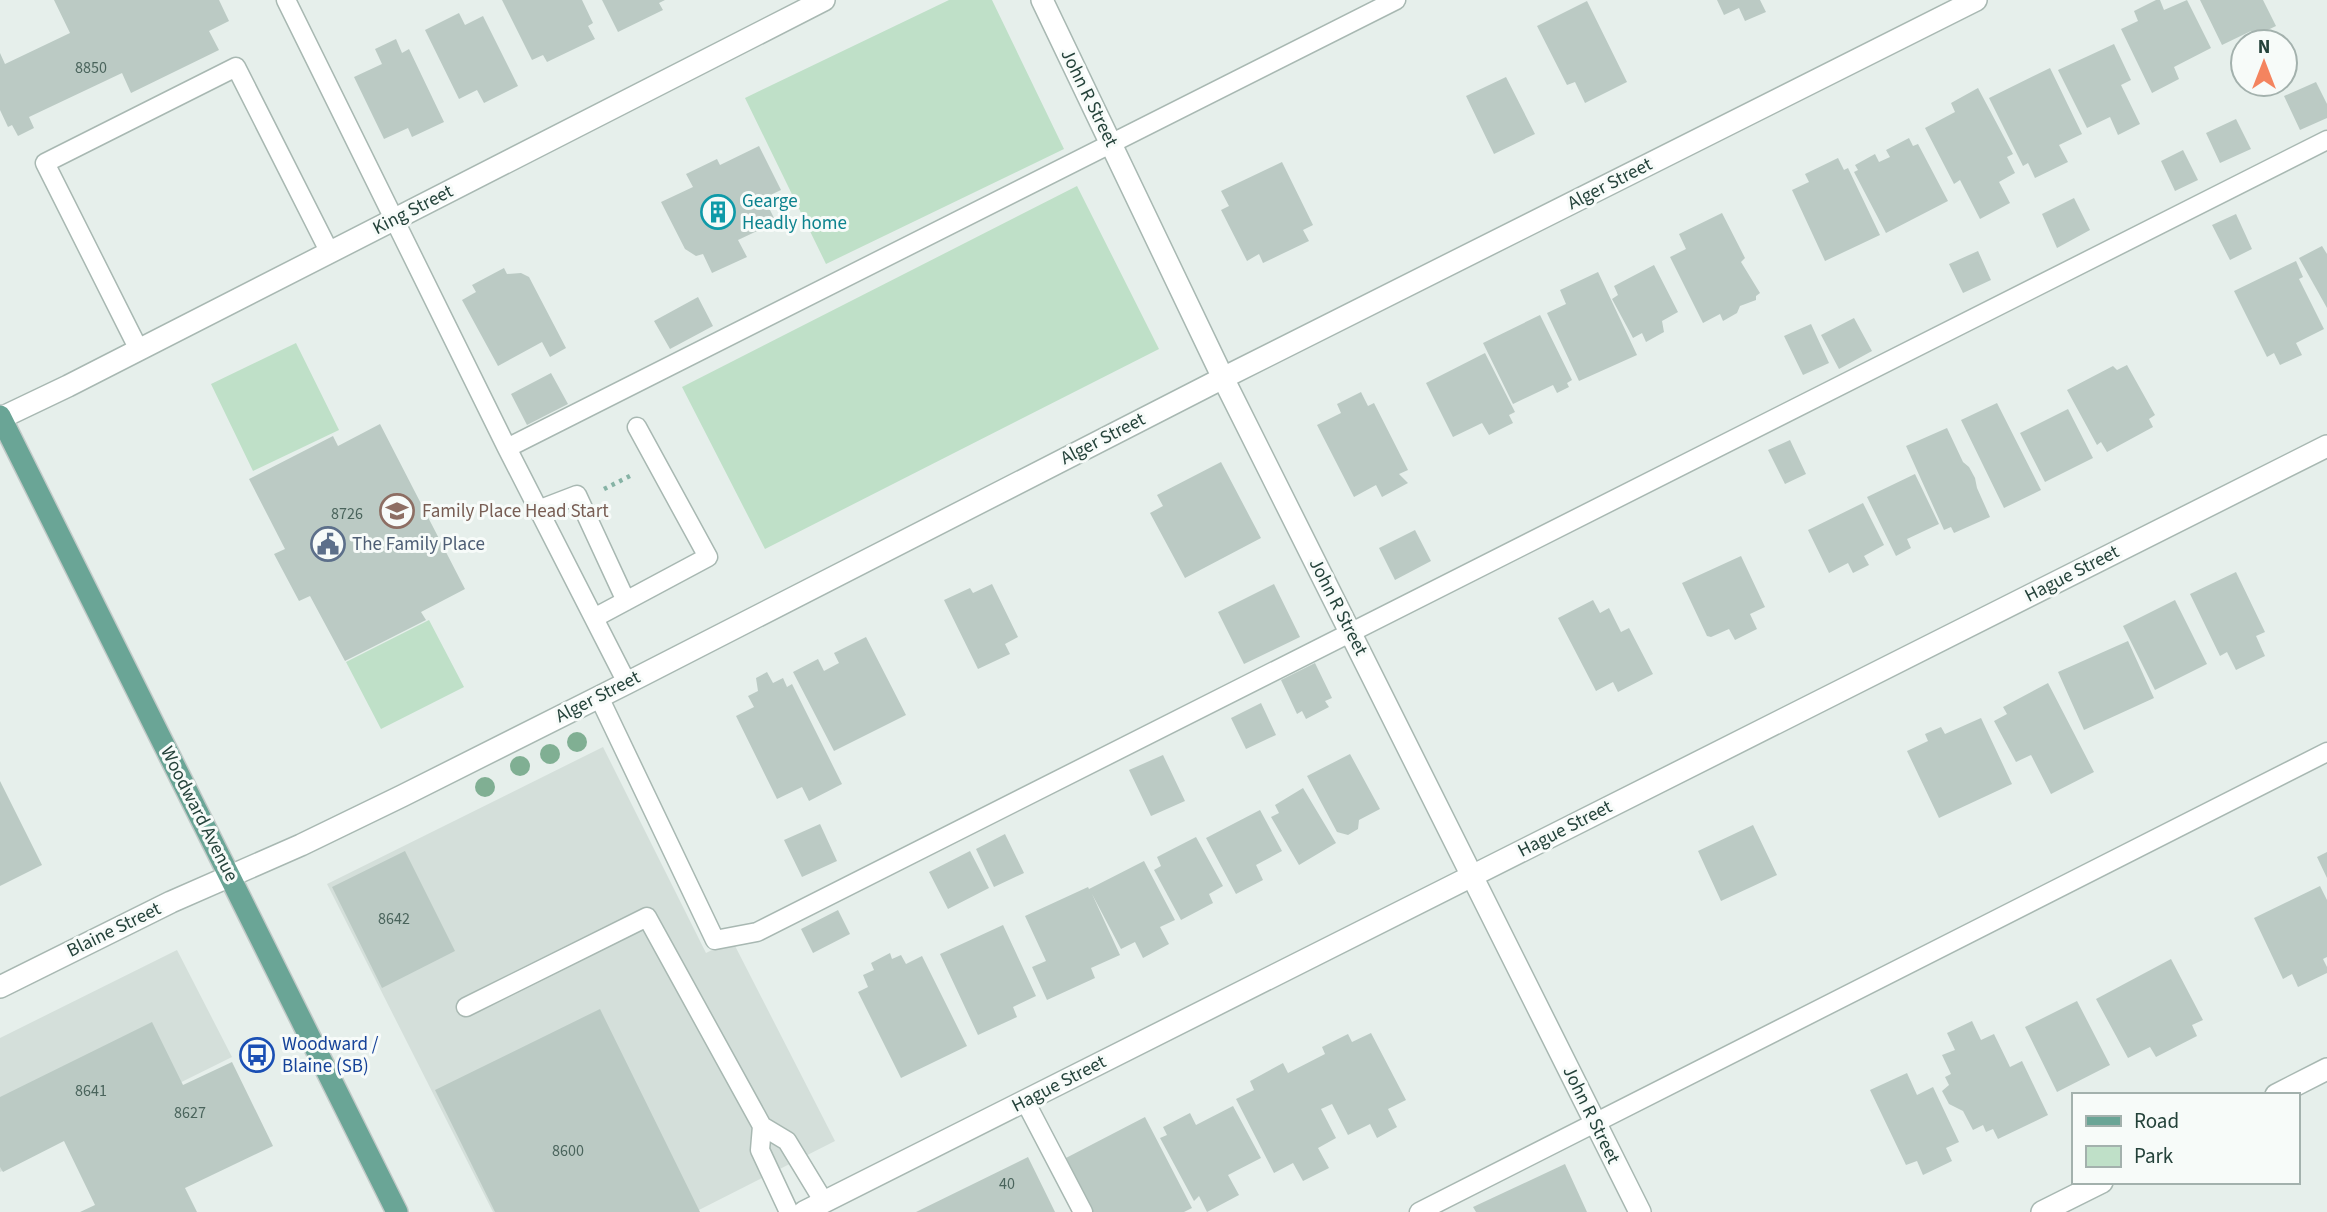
<svg xmlns="http://www.w3.org/2000/svg" width="2327" height="1212" font-family="'Source Sans 3',sans-serif">
	<style>
		.built { fill: #d4dfda }
		.green { fill: #bfe0c8 }
		.building { fill: #bbcac4 }
		.lines { fill: none; stroke-linecap: round; stroke-linejoin: round }
		.service-casing { stroke: #a8b8b2; stroke-width: 21 }
		.minor-casing { stroke: #a8b8b2; stroke-width: 24 }
		.tertiary-casing { stroke: #a8b8b2; stroke-width: 24 }
		.primary-casing { stroke: #c2cac8; stroke-width: 24 }
		.path { stroke: #86b3a5; stroke-width: 4.5; stroke-dasharray: 3.5 5; stroke-linecap: butt }
		.service { stroke: #fff; stroke-width: 18 }
		.minor { stroke: #fff; stroke-width: 21 }
		.tertiary { stroke: #fff; stroke-width: 21 }
		.primary { stroke: #6aa596; stroke-width: 21 }
		.tree { fill: #80af93 }
		.labels { text-anchor: middle; dominant-baseline: central; stroke-width: 6; stroke-linejoin: round; paint-order: stroke }
		.number-label { font-size: 16px; fill: #4a645c }
		.street-label { font-size: 19px; fill: #24423a; stroke: #f7fbf9 }
		.culture-label { font-size: 19px; fill: #0d838f; stroke: #f7fbf9; text-anchor: start }
		.education-label { font-size: 19px; fill: #785e54; stroke: #f7fbf9; text-anchor: start }
		.service-label { font-size: 19px; fill: #4e5e75; stroke: #f7fbf9; text-anchor: start }
		.transit-label { font-size: 19px; fill: #164399; stroke: #f7fbf9; text-anchor: start }
	</style>
	<rect width="100%" height="100%" fill="#e6efeb"/>
	<path class="built" d="M603,747L706,953L732,940L835,1141L695,1212H493L327,884Z
		M177,950L232,1057L0,1172V1038Z"/>
	<path class="green" d="M949,0H992L1064,149L826,264L745,98Z
		M1077,186L1159,349L765,549L682,387Z
		M296,343L339,430L253,471L211,384Z
		M429,620L464,687L381,729L346,662Z"/>
	<path class="building" d="M54,0H219L229,21L209,31L219,50L131,93L122,73L29,117L34,128L18,136L12,125L8,127L0,110V53L5,64L70,33Z
		M502,0H582L593,23L588,26L595,39L547,62L543,55L532,60Z
		M602,0H665L659,3L663,10L618,32Z
		M1717,0H1760L1766,12L1745,21L1739,8L1724,15Z
		M2156,0H2160L2164,10L2187,0L2211,48L2174,67L2179,79L2152,93L2121,29L2138,21L2134,11Z
		M2200,0H2263L2276,26L2255,36L2251,31L2222,45Z
		M1587,1L1627,82L1585,103L1575,82L1567,85L1537,26Z
		M459,13L465,25L483,16L518,86L484,103L477,90L459,99L425,30Z
		M396,39L402,53L409,49L444,122L412,137L408,128L384,139L354,77L382,64L375,49Z
		M2114,44L2131,80L2121,85L2140,124L2118,135L2110,117L2087,128L2058,70Z
		M2050,68L2082,134L2059,145L2068,162L2035,178L2028,163L2023,166L1989,98Z
		M1506,77L1535,134L1494,154L1466,96Z
		M2316,82L2327,104V118L2300,130L2284,96Z
		M1978,88L2013,154L2007,157L2015,173L1999,182L2010,203L1980,219L1960,180L1954,184L1925,128L1955,112L1951,103Z
		M2236,119L2251,149L2220,163L2206,133Z
		M1909,138L1913,146L1918,144L1948,201L1886,233L1854,172L1858,170L1855,165L1875,154L1879,162L1890,157L1886,150Z
		M759,146L781,190L764,198L776,222L738,240L747,257L712,273L703,254L696,256L685,249L661,202L693,187L686,174L717,159L720,165Z
		M2183,150L2198,180L2175,191L2161,161Z
		M1838,158L1844,170L1848,168L1880,235L1825,261L1792,190L1809,182L1805,174Z
		M1282,162L1313,225L1303,230L1309,241L1263,263L1259,254L1247,261L1221,210L1229,206L1221,191Z
		M2074,198L2090,230L2057,248L2042,214Z
		M1722,213L1745,258L1741,262L1760,293L1756,296V300L1740,306L1737,313L1723,321L1720,314L1703,323L1670,257L1686,249L1679,234Z
		M2236,214L2252,249L2230,260L2212,225Z
		M2322,246L2327,254V308L2299,258Z
		M1978,251L1991,280L1963,293L1949,264Z
		M2296,261L2303,277L2299,279L2324,329L2296,343L2302,355L2280,365L2274,353L2267,357L2234,291Z
		M1654,265L1678,312L1662,321L1664,332L1646,342L1642,333L1633,338L1612,299L1618,295L1614,286Z
		M504,268L507,274L521,273L529,277L566,348L550,357L542,342L498,366L462,300L476,292L472,285Z
		M1598,272L1637,355L1579,381L1547,313L1566,304L1560,290Z
		M698,297L713,326L670,349L654,321Z
		M1540,315L1572,380L1567,383L1569,387L1557,393L1553,385L1513,404L1483,343Z
		M1854,318L1872,351L1839,369L1821,335Z
		M1811,324L1829,363L1803,375L1784,336Z
		M1485,353L1515,412L1509,415L1513,423L1489,435L1482,423L1453,437L1426,383Z
		M2127,365L2155,415L2149,419L2153,427L2107,452L2101,442L2097,445L2067,390L2113,366L2117,370Z
		M551,373L568,404L527,425L511,394Z
		M1361,392L1368,406L1374,403L1408,470L1399,474L1408,483L1382,497L1376,485L1354,497L1317,425L1341,413L1337,404Z
		M1997,403L2041,490L2004,508L1961,420Z
		M2068,409L2093,458L2045,482L2020,433Z
		M380,424L465,589L421,612L426,620L345,661L310,596L299,601L274,554L285,549L249,479L333,436L338,446Z
		M1947,428L1963,462L1969,467L1975,478L1977,488L1990,517L1954,533L1951,527L1944,530L1906,446Z
		M1790,440L1806,474L1785,484L1768,450Z
		M1221,462L1261,538L1185,578L1150,513L1163,506L1157,495Z
		M1915,474L1939,524L1907,539L1911,548L1896,556L1867,497Z
		M1863,503L1884,545L1864,556L1869,565L1853,573L1848,563L1829,573L1808,530Z
		M1415,530L1431,561L1395,580L1379,548Z
		M1741,556L1765,607L1750,614L1757,629L1735,640L1729,629L1711,637L1707,636L1682,583Z
		M2236,572L2265,632L2256,636L2265,656L2236,670L2227,652L2220,656L2190,594Z
		M992,584L1018,637L1005,644L1010,654L978,669L944,600L970,588L973,593Z
		M1274,584L1300,637L1244,664L1218,612Z
		M1593,600L1600,613L1609,608L1621,632L1629,628L1653,674L1618,692L1613,682L1596,691L1558,618Z
		M2175,600L2207,664L2155,690L2123,626Z
		M866,637L906,715L834,751L793,672L818,659L824,671L839,663L834,653Z
		M2128,641L2154,698L2084,730L2058,672Z
		M1315,663L1332,698L1325,701L1329,707L1306,719L1302,711L1297,714L1281,680Z
		M767,672L773,683L783,678L787,687L792,684L842,784L809,801L802,787L777,799L736,716L754,707L748,696L758,691L756,678Z
		M2048,683L2094,772L2051,794L2031,755L2016,762L1994,721L2007,714L2003,707Z
		M1261,703L1276,735L1246,749L1231,718Z
		M1981,718L2012,784L1939,818L1907,751L1928,741L1925,734L1941,727L1945,734Z
		M1350,754L1380,809L1359,820L1358,829L1348,835L1337,832L1307,776Z
		M1163,755L1185,801L1151,816L1129,770Z
		M0,781L42,865L0,886Z
		M1303,788L1336,843L1299,865L1271,817L1279,813L1275,805Z
		M1260,810L1282,851L1256,865L1263,880L1236,894L1206,838Z
		M820,824L837,861L802,877L784,840Z
		M1753,825L1777,875L1721,901L1698,851Z
		M1005,834L1024,873L994,887L976,849Z
		M1196,837L1223,886L1209,894L1213,903L1181,920L1154,870L1161,866L1157,857Z
		M405,851L455,951L382,988L332,887Z
		M970,851L989,888L948,909L929,872Z
		M2327,852V878L2317,857Z
		M1144,861L1175,920L1160,927L1169,944L1143,958L1135,942L1121,949L1092,894L1120,955L1091,968L1095,978L1047,1000L1032,967L1046,961L1025,916L1088,887L1089,889Z
		M2320,886L2327,900V957L2323,959L2327,967V973L2298,987L2292,974L2283,979L2254,918Z
		M838,910L850,934L813,953L801,929Z
		M1003,925L1036,996L1013,1007L1017,1017L978,1035L940,954Z
		M890,953L892,959L901,955L906,964L922,956L967,1046L901,1078L858,992L868,987L863,975L874,970L871,963Z
		M2171,959L2203,1020L2192,1025L2197,1036L2156,1057L2150,1047L2128,1058L2096,999Z
		M2077,1001L2110,1065L2057,1092L2025,1027Z
		M600,1009L700,1212H495L435,1090Z
		M1972,1021L1981,1040L1994,1034L2010,1067L2022,1061L2048,1115L1998,1139L1993,1129L1986,1132L1983,1125L1973,1130L1963,1111L1949,1104L1942,1091L1949,1085L1945,1077L1951,1074L1942,1055L1955,1050L1947,1033Z
		M152,1022L183,1085L232,1062L273,1146L185,1188L197,1212H80L95,1205L64,1141L3,1172L0,1167V1097Z
		M1371,1033L1406,1100L1388,1109L1397,1127L1377,1138L1370,1124L1348,1135L1332,1104L1321,1109L1336,1138L1318,1148L1329,1168L1303,1181L1293,1163L1274,1173L1236,1099L1254,1090L1250,1081L1283,1063L1288,1073L1325,1054L1322,1047L1348,1034L1352,1042Z
		M1907,1073L1917,1095L1933,1087L1959,1142L1946,1148L1952,1161L1923,1175L1917,1161L1906,1165L1870,1090Z
		M1233,1106L1261,1158L1228,1175L1239,1195L1207,1212L1199,1196L1194,1201L1160,1138L1167,1135L1163,1127L1190,1113L1196,1125Z
		M1145,1117L1192,1208L1184,1212H1091L1064,1159Z
		M1028,1157L1055,1212H916Z
		M1565,1164L1587,1212H1476L1473,1207Z"/>
	<g class="lines">
		<g class="service-casing">
			<path id="service" d="M286,0L507,448L627,683
				M139,350L45,163L236,67L330,253
				M507,448L1396,0
				M538,510L577,495L626,601
				M594,618L708,557L637,427
				M599,697L715,940L757,932L2327,140
				M466,1007L647,917L762,1126
				M1025,1101L1083,1212
				M789,1212L760,1150L762,1126L787,1141L824,1202
				M1419,1212L2327,752"/>
		</g>
		<g class="minor-casing">
			<path id="minor" d="M1,418L68,386L824,0
				M0,987L171,902L301,845L402,796L627,683L1223,378L1976,0
				M2276,1095L2327,1069
				M804,1212L2327,446
				M2042,1212L2102,1182"/>
		</g>
		<g class="tertiary-casing">
			<path id="tertiary" d="M1042,0L1223,378L1640,1212"/>
		</g>
		<g class="primary-casing">
			<path id="primary" d="M0,416L397,1212"/>
		</g>
		<path class="path" d="M604,489L634,474"/>
		<use href="#service" class="service"/>
		<use href="#minor" class="minor"/>
		<use href="#tertiary" class="tertiary"/>
		<use href="#primary" class="primary"/>
	</g>
	<g class="tree">
		<circle cx="577" cy="742" r="10"/>
		<circle cx="550" cy="754" r="10"/>
		<circle cx="520" cy="766" r="10"/>
		<circle cx="485" cy="787" r="10"/>
	</g>
	<defs>
		<g id="building-ring" transform="scale(1.75)"><circle r="9.5" fill="#f7fbf9" stroke="#0f9aa8" stroke-width="1.5"/><path d="M-4-6H4V6H1V3H-1V6H-4ZM-2.5-4.3h1.7v1.8h-1.7ZM.8-4.3h1.7v1.8H.8ZM-2.5-1h1.7V.8h-1.7ZM.8-1h1.7V.8H.8Z" fill="#0f9aa8"/></g>
		<g id="school-ring" transform="scale(1.75)"><circle r="9.5" fill="#f7fbf9" stroke="#8d6e63" stroke-width="1.5"/><path d="M0-5L7-2L0 1L-7-2ZM-4 1L0 2.5L4 1V4Q0 6-4 4Z" fill="#8d6e63"/></g>
		<g id="civic-ring" transform="scale(1.75)"><circle r="9.5" fill="#f7fbf9" stroke="#5c6f8a" stroke-width="1.5"/><path d="M-.6-6.5H3V-4.5H.6V-3L4-1V1h2V6H-6V1h2V-1L-.6-3ZM-1.2 2.5V6h2.4V2.5Z" fill="#5c6f8a"/></g>
		<g id="bus-ring" transform="scale(1.75)"><circle r="9.5" fill="#f7fbf9" stroke="#1a4fb4" stroke-width="1.5"/><path d="M-5-6H5V4H4V6H2V4H-2V6H-4V4H-5ZM-3.5-4V0h7V-4ZM-3.5 1.2v1.5H-2V1.2ZM2 1.2v1.5H3.5V1.2Z" fill="#1a4fb4"/></g>
	</defs>
	<g fill-rule="evenodd">
		<use href="#building-ring" x="718" y="212"/>
		<use href="#school-ring" x="397" y="511"/>
		<use href="#civic-ring" x="328" y="544"/>
		<use href="#bus-ring" x="257" y="1055"/>
	</g>
	<g class="labels">
		<g class="number-label">
			<text x="91" y="68">8850</text>
			<text x="347" y="514">8726</text>
			<text x="394" y="919">8642</text>
			<text x="91" y="1091">8641</text>
			<text x="190" y="1113">8627</text>
			<text x="568" y="1151">8600</text>
			<text x="1007" y="1184">40</text>
		</g>
		<g class="street-label">
			<text transform="translate(1089 98) rotate(64)">John R Street</text>
			<text transform="translate(1610 184) rotate(-27)">Alger Street</text>
			<text transform="translate(413 210) rotate(-27)">King Street</text>
			<text transform="translate(1103 439) rotate(-27)">Alger Street</text>
			<text transform="translate(2072 574) rotate(-27)">Hague Street</text>
			<text transform="translate(1338 607) rotate(63)">John R Street</text>
			<text transform="translate(598 697) rotate(-27)">Alger Street</text>
			<text transform="translate(199 814) rotate(63)">Woodward Avenue</text>
			<text transform="translate(1565 829) rotate(-27)">Hague Street</text>
			<text transform="translate(114 930) rotate(-26)">Blaine Street</text>
			<text transform="translate(1059 1084) rotate(-27)">Hague Street</text>
			<text transform="translate(1591 1115) rotate(64)">John R Street</text>
		</g>
		<g class="culture-label">
			<text x="742" y="201">Gearge<tspan x="742" dy="22">Headly home</tspan></text>
		</g>
		<g class="education-label">
			<text x="422" y="511">Family Place Head Start</text>
		</g>
		<g class="service-label">
			<text x="352" y="544">The Family Place</text>
		</g>
		<g class="transit-label">
			<text x="282" y="1044">Woodward /<tspan x="282" dy="22">Blaine (SB)</tspan></text>
		</g>
	</g>
	<rect x="2072" y="1093" width="228" height="91" fill="#f7fbf9" stroke="#a3b1ad" stroke-width="2"/>
	<rect x="2086" y="1116" width="35" height="10" fill="#6aa596" stroke="#a3b1ad" stroke-width="2"/>
	<text x="2134" y="1128" font-size="21" fill="#24423a">Road</text>
	<rect x="2086" y="1146" width="35" height="21" fill="#bfe0c8" stroke="#a3b1ad" stroke-width="2"/>
	<text x="2134" y="1163" font-size="21" fill="#24423a">Park</text>
	<g transform="translate(2264 63)"><circle r="33" fill="#f7fbf9" stroke="#a3b1ad" stroke-width="2"/>
	<path d="M0-5L12 26L0 18L-12 26Z" fill="#f4845f"/>
	<text y="-10" font-size="19" font-weight="bold" text-anchor="middle" fill="#24423a">N</text>
	</g>
</svg>
